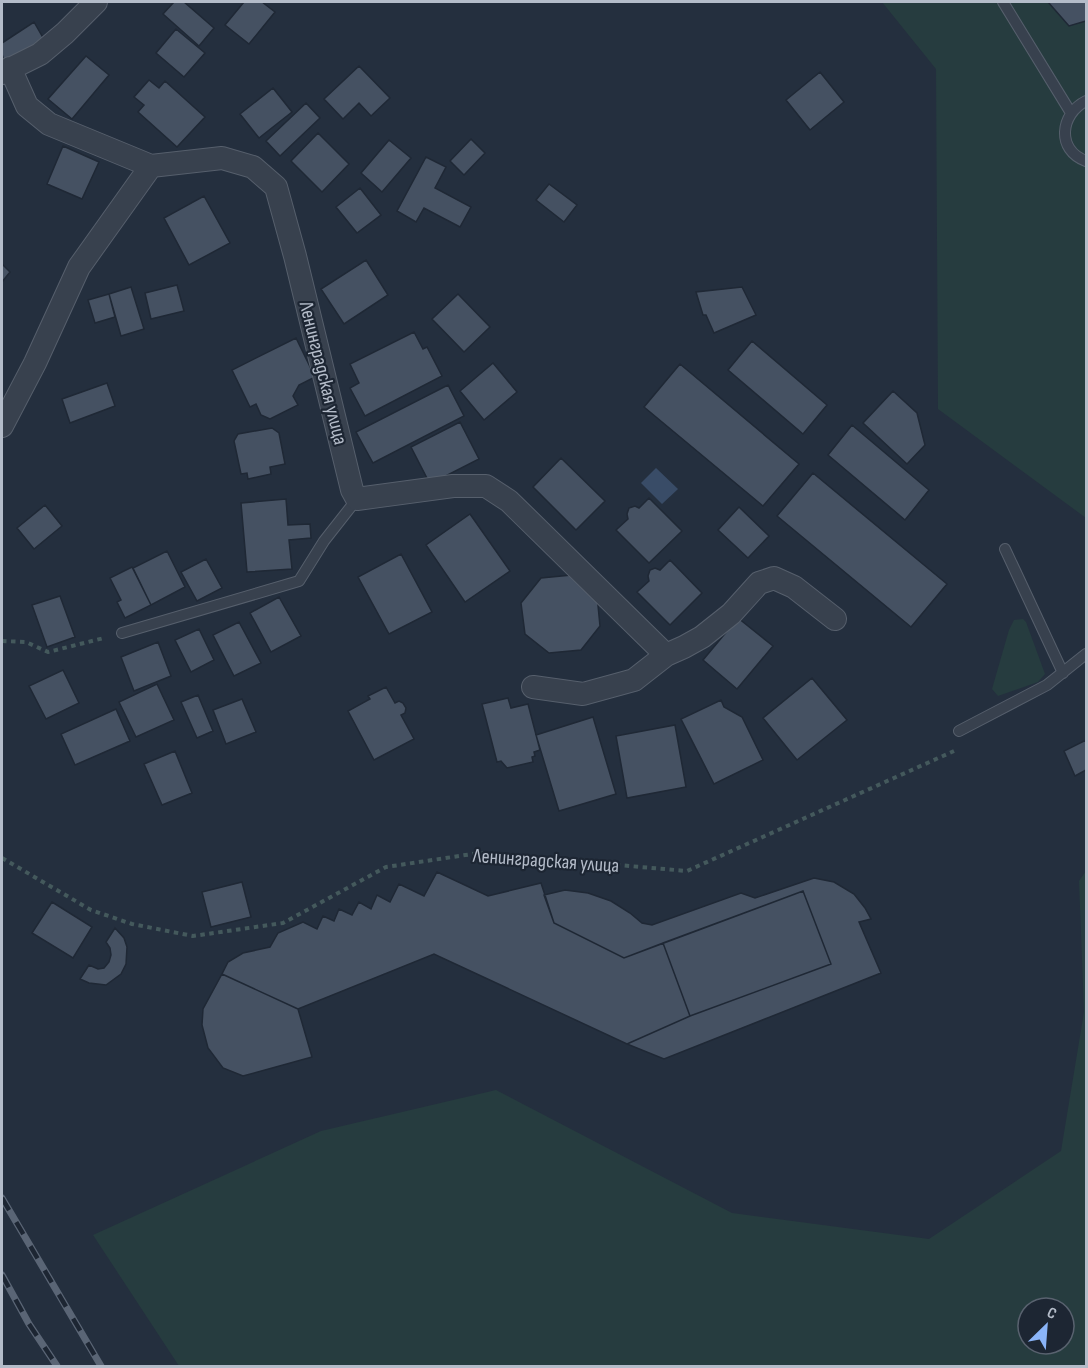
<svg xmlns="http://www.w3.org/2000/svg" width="1088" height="1368" font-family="'Sofia Sans Condensed',sans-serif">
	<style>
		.green { fill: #263c3f; fill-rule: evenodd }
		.water { fill: #394c67 }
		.building { fill: #455162; stroke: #1f2835; stroke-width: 1.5 }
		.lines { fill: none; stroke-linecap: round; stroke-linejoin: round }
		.service-casing { stroke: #565f6c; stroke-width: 12 }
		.minor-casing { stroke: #565f6c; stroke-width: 24 }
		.path { stroke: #44595c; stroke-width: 4; stroke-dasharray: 4.5 4.5; stroke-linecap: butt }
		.service { stroke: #38414e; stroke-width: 10 }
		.minor { stroke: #38414e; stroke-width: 22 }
		.rail-casing { stroke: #5a6575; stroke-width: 7 }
		.rail { stroke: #1d2633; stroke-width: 4.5; stroke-dasharray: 14; stroke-linecap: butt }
		.labels { text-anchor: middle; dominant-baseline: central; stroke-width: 4.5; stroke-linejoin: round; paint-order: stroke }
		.street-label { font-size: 20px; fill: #b4bcc9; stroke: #1d2633 }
	</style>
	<rect width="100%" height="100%" fill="#242f3e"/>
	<path class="green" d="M882,2H1086V518L938,409L936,69Z
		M1023,619L1026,622L1045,674L1038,682L998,696L992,689L1009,630L1014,620Z
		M1086,871V1366H179L93,1235L321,1131L496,1090L732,1213L929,1239L1061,1151L1084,1012L1079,881ZM1028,1308H1064V1344H1028Z"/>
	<path class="water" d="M656,468L678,489L662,504L641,483Z"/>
	<path class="building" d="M174,2H184L214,28L199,46L163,14Z
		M244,2H262L275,12L249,44L225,25Z
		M1048,2H1086V21L1069,26Z
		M34,22L46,43L5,65L2,54V43Z
		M176,29L205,53L184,77L156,53Z
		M86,56L109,75L72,119L48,99Z
		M359,66L390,98L371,116L359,103L343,119L324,99Z
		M820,72L844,102L810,130L786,100Z
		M149,80L159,88L165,81L205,117L177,147L138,112L144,105L134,97Z
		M273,88L292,112L259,138L240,114Z
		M306,103L320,118L280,156L266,141Z
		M318,133L349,164L322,192L291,161Z
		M471,139L485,153L464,175L450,161Z
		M389,140L411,158L382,192L361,173Z
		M63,146L99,162L82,199L47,184Z
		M426,157L446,167L435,188L471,207L460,227L424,208L416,222L397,211Z
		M549,184L577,205L564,222L536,200Z
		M360,188L381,215L357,233L336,207Z
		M204,196L230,243L189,265L164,218Z
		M366,260L388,295L344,324L321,289Z
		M2,264L10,272L2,282Z
		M177,285L184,311L151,319L145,293Z
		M131,287L144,329L121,336L109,294Z
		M742,287L756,315L714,333L706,315H703L696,292Z
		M109,294L115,317L95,323L88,300Z
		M458,294L490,327L464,352L432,319Z
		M414,332L423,349L427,347L442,376L365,416L350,388L359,383L350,364Z
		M296,338L315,377L299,385L293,396L298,405L270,419L261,415L256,404L250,407L232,370Z
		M752,341L827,405L803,434L728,370Z
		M493,363L517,392L484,420L460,391Z
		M680,364L799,464L763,506L644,407Z
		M107,383L115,406L70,423L62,399Z
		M448,385L464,416L373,463L356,432Z
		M893,391L917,413L925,445L907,464L863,423Z
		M460,422L479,459L430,484L411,447Z
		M852,425L929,490L905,520L828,455Z
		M272,428L279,433L285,464L270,467L271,474L248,479L247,473L241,474L234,441L238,434Z
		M561,458L605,501L576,530L533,487Z
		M813,473L947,584L911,627L777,516Z
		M649,498L682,531L649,563L616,530L628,519L627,514L629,508L635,506L639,508Z
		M286,499L288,525L310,524L311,538L289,540L292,569L247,572L241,503Z
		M45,505L62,526L34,549L17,528Z
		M739,507L769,536L748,558L718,530Z
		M470,514L510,571L465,602L426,545Z
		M167,551L185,587L151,605L133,568Z
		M401,554L432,612L389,634L358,577Z
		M206,559L222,588L197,601L181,572Z
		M670,560L702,593L670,625L637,592L649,581L648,576L650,570L655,568L660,570Z
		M132,567L151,605L125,618L117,602L121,600L110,578Z
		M572,575L597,595L600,626L581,650L549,653L525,634L521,603L541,578Z
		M60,596L75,637L47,647L32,605Z
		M279,597L301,636L271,652L250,613Z
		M738,618L773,646L737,689L703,660Z
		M239,622L261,663L234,676L213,635Z
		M199,629L214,660L191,672L175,640Z
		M158,642L171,676L134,691L121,657Z
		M63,670L79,703L46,719L29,686Z
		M812,678L847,720L797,760L763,718Z
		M157,684L174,720L136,737L119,702Z
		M386,687L395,703L399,701L403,703L406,708L405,713L401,715L414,739L374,760L348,711L370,699L368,696Z
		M198,695L213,731L197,738L181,702Z
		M508,698L511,708L528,704L540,750L534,752L535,756L532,757L533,762L507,768L501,761L497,762L482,704Z
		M242,699L256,732L226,744L213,710Z
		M721,700L724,707L742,717L763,760L714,784L681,719Z
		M116,709L130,741L75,765L61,734Z
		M593,717L616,794L559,811L536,735Z
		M675,725L686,787L627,798L616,736Z
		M1086,740V770L1075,776L1064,751Z
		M175,751L192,793L162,805L144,764Z
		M437,872L488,896L541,883L554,923L624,958L663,943L690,1016L627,1044L434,954L298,1009L222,974L228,962L243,953L270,947L278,933L303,922L317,929L323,916L334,921L339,909L352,915L359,902L371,909L377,895L390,902L399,884L424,896Z
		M814,878L834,882L854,894L865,908L871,919L859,922L881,973L664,1059L627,1044L690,1016L831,964L803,891L624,958L554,923L544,895L565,890L588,893L611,901L630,913L642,923L652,925L741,893L755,898Z
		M242,882L251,917L211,927L202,892Z
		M803,891L831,964L690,1016L663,943Z
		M52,902L92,927L73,958L32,933Z
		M115,928L124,938L127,947L126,964L121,974L106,985L89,983L80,979L89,965L98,969L104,968L109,962L111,955L110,948L106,942Z
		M222,974L298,1009L312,1057L243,1076L223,1068L208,1048L202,1025L203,1009Z"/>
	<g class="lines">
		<g class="service-casing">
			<path id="service" d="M1003,2L1071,113
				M1086,101C1060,114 1056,150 1086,161
				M1005,549L1063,673
				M122,633L299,581L324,541L357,499
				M959,731L1047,685L1086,654"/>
		</g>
		<g class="minor-casing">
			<path id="minor" d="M10,68L27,106L49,124L151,166L222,158L253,167L276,187L295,256L352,490L357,499L453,486H486L509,501L666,655
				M2,73L40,54L65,33L96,2
				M2,426L35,363L79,267L151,166
				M533,687L583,694L634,680L666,655L684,647L702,637L731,614L759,583L774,578L794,587L835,619"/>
		</g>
		<path class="path" d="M2,641L26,642L48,652L104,638
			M2,858L91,910L132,924L193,936L283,923L386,867L479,853L687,871L954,751"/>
		<use href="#service" class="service"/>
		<use href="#minor" class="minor"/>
		<g class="rail-casing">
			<path id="rail" d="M2,1198L101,1366
				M2,1275L29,1324L57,1366"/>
		</g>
		<use href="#rail" class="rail"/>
	</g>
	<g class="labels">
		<g class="street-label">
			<text transform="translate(323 373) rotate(76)">Ленинградская улица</text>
			<text transform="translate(546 861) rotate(4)">Ленинградская улица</text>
		</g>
	</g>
	<rect width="1088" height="1368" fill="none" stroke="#b4bcc9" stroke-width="6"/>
	<g transform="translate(1046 1326) rotate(25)"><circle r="28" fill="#1d2633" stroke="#59626f" stroke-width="1.5"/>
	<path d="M0-4.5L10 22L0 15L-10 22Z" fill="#8ab4f8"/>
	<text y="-9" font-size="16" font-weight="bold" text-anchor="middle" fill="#b4bcc9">С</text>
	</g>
</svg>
